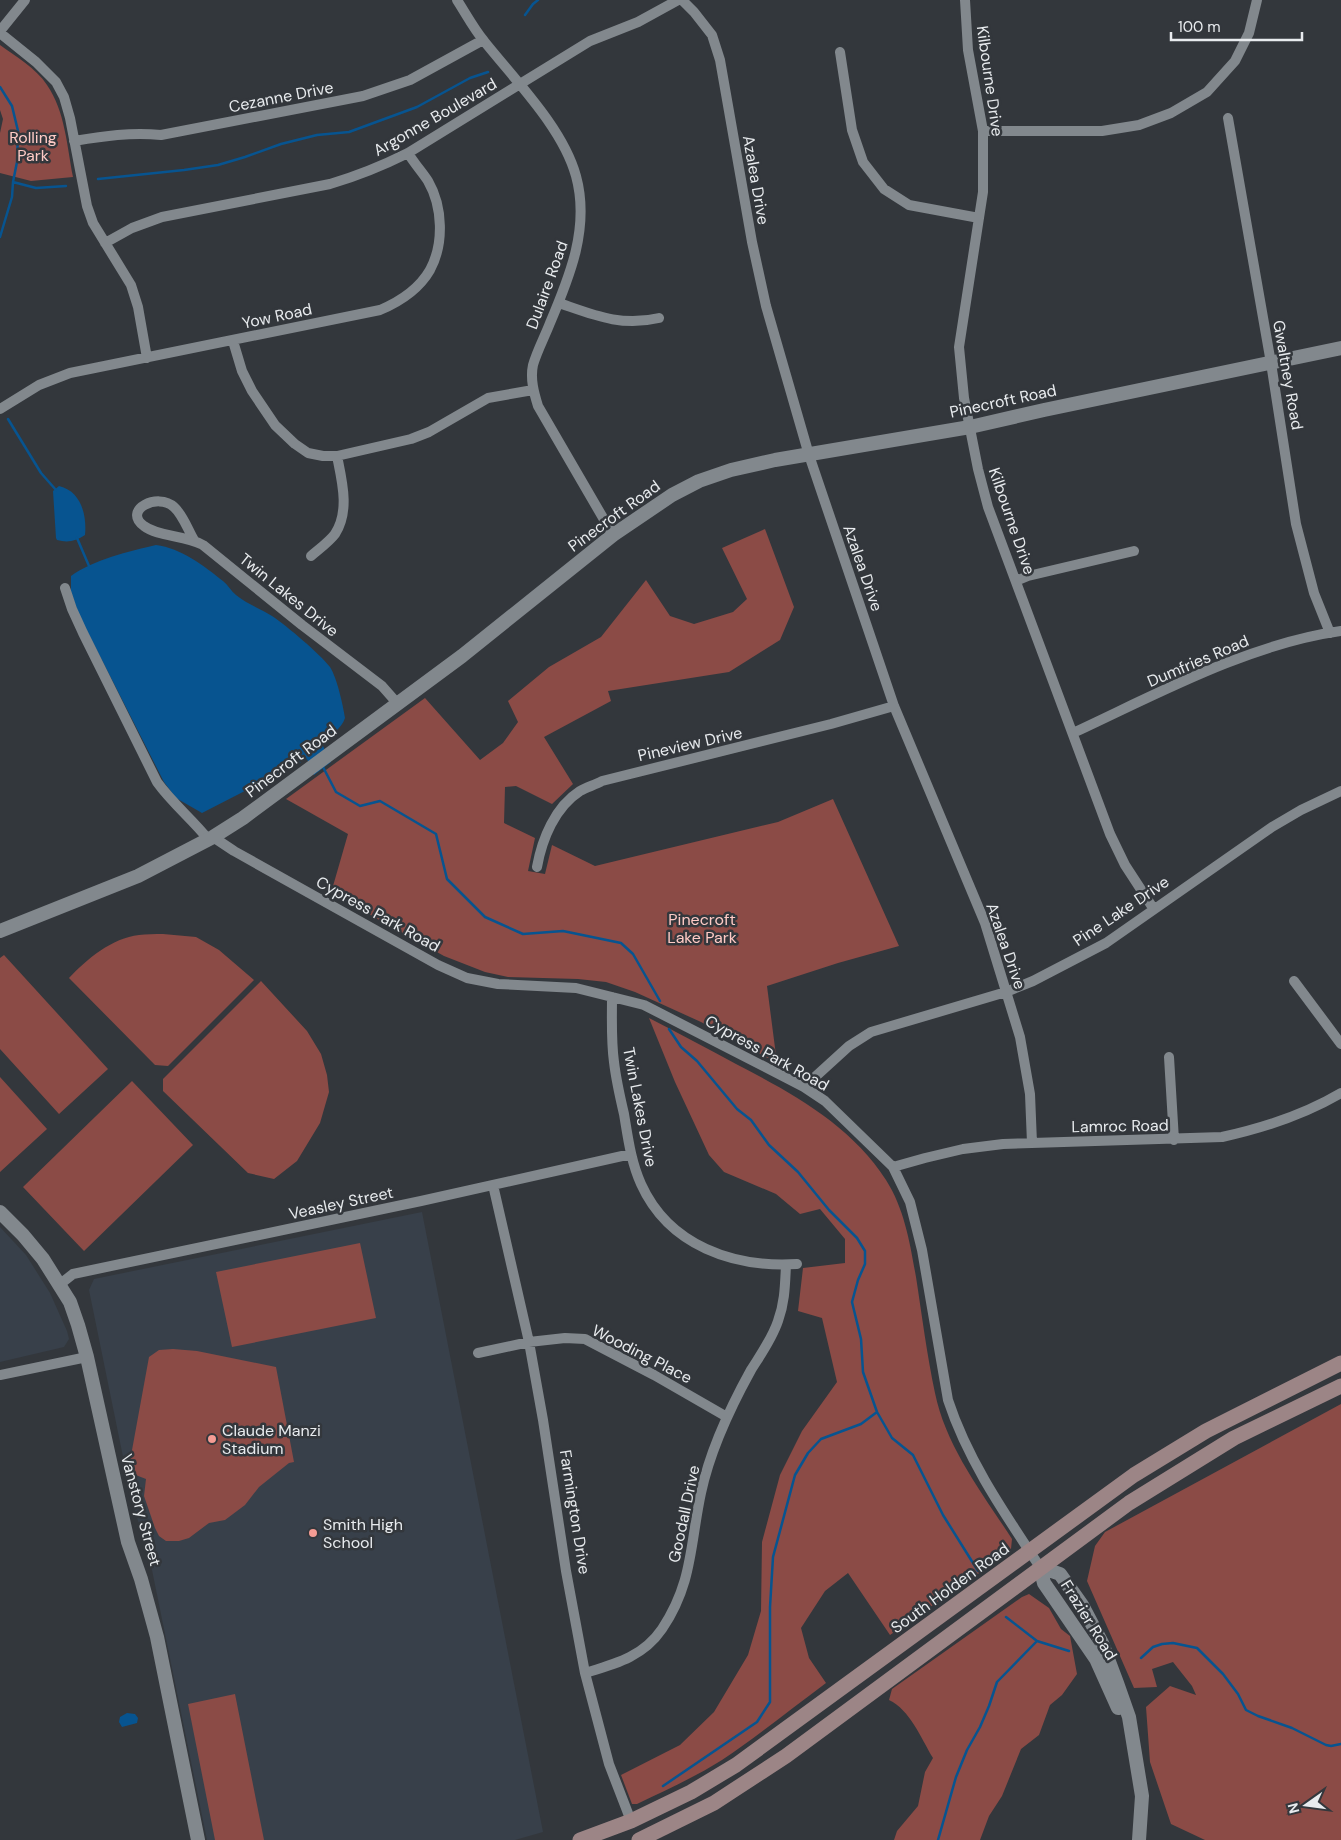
<svg xmlns="http://www.w3.org/2000/svg" width="1341" height="1840" font-family="'DM Sans',sans-serif">
	<style>
		.built { fill: #38404a }
		.green { fill: #8b4b46 }
		.water { fill: #075490 }
		.lines { fill: none; stroke-linecap: round; stroke-linejoin: round }
		.stream { stroke: #075490; stroke-width: 2.5 }
		.minor { stroke: #82888d; stroke-width: 10 }
		.tertiary { stroke: #82888d; stroke-width: 14 }
		.secondary { stroke: #9c8586; stroke-width: 15 }
		.poi-dot { fill: #f59c94; stroke: #33373c; stroke-width: 2 }
		.labels { text-anchor: middle; dominant-baseline: central; stroke-width: 5; stroke-linejoin: round; paint-order: stroke }
		.street-label { font-size: 16px; fill: #e8ebee; stroke: #33373c }
		.park-label { font-size: 16px; fill: #ffcbc6; stroke: #33373c }
		.poi-label { font-size: 16px; fill: #e8ebee; stroke: #33373c; text-anchor: start }
	</style>
	<rect width="100%" height="100%" fill="#33373c"/>
	<path class="built" d="M422,1212L543,1832L515,1840H207L152,1570L131,1496L89,1290L94,1279Z
		M0,1227L26,1255L50,1293L67,1331L69,1339L64,1347L0,1362Z"/>
	<path class="green" d="M0,45C15,56 36,68 47,85C65,111 67,146 73,177L31,181L0,173V133L3,119L0,110Z
		M765,529L794,607L780,640L729,672L608,691L611,701L544,737L573,784L552,804L516,786L505,787L504,823L535,838L528,871L545,874L552,845L595,866L778,822L833,799L899,946L838,963L767,986L777,1063L701,1022L635,992L606,982L578,979L508,977L485,972L444,956L331,893L348,834L286,799L425,698L480,760L503,743L518,722L508,701L549,667L601,637L646,580L670,616L694,624L733,612L747,599L722,548Z
		M163,934L196,937L219,950L254,980L168,1066L155,1065L69,978C87,959 112,938 139,935C146,934 155,934 163,934Z
		M4,955L108,1069L59,1114L0,1049V958Z
		M261,981L307,1031L321,1054L327,1075L329,1092L320,1123L297,1161L274,1179L248,1173L163,1091V1079Z
		M649,1018C678,1033 707,1048 736,1064C792,1093 851,1125 886,1180C905,1210 910,1244 916,1277C922,1316 927,1355 935,1393C946,1447 983,1494 1012,1539L1011,1549L993,1560L985,1569L890,1635L848,1573L825,1591L801,1628L809,1658L826,1683C791,1709 758,1736 722,1760C695,1777 666,1790 637,1804H632L621,1775L680,1745L714,1712L748,1655L761,1611L762,1542L780,1475L802,1431L837,1382L822,1318L798,1311L803,1268L845,1263V1239L820,1209L800,1214L776,1194L724,1172L709,1155L675,1082Z
		M0,1077L47,1129L0,1172Z
		M132,1081L193,1145L84,1251L23,1187Z
		M360,1243L376,1318L232,1347L216,1272Z
		M173,1349L197,1351L276,1367L294,1462L289,1463L259,1487L245,1505L225,1520L209,1523L189,1538L179,1541H166L159,1536L155,1528L144,1496L146,1479L128,1472L149,1357L159,1350Z
		M1341,1404V1840H1205L1171,1824L1150,1762L1146,1707L1170,1686L1196,1695L1192,1686L1173,1662L1152,1669L1157,1687L1134,1688L1087,1581L1095,1546L1105,1532Z
		M1029,1594L1049,1608L1061,1629L1070,1636L1077,1674L1062,1695L1050,1705L1039,1735L1021,1749L1002,1796L989,1816L980,1840H894L897,1831L918,1806L925,1772L933,1758C921,1738 910,1710 889,1700L892,1689L1022,1597Z
		M235,1694L264,1840H215L188,1704Z"/>
	<path class="water" d="M59,486C81,491 87,515 85,535C76,541 68,543 57,540L56,538L53,491Z
		M156,545C181,548 204,566 223,581C228,585 231,591 236,595C247,604 261,609 272,616C287,626 320,654 330,667C337,678 343,705 345,718C341,730 330,735 321,742L331,762L314,775L307,759L202,813L176,798L164,782L79,615L71,592V576C93,560 129,551 156,545Z
		M127,1713L135,1714L138,1718L137,1723L122,1727L119,1722L120,1717Z"/>
	<g class="lines">
		<path class="stream" d="M525,15L533,4L538,0
			M0,87L12,106L18,131L17,162L13,182L12,197L0,237
			M98,179L184,170L218,165L245,157L281,144L317,135L349,132L417,107L470,78L488,72
			M13,182L36,188L66,186
			M8,419L41,473L56,490
			M77,538L89,566L90,567
			M323,767L336,792L360,806L380,801L436,834L447,879L485,917L523,934L563,931L621,943L633,954L660,1001
			M669,1029L681,1047L697,1061L737,1109L751,1120L769,1145L798,1172L829,1210L857,1238L865,1251V1264L858,1280L852,1302L861,1339L863,1372L877,1412L892,1438L913,1455L943,1515L978,1571
			M1006,1617L1037,1641L1069,1651
			M1141,1658L1153,1647L1162,1644L1173,1643L1197,1648L1223,1674L1238,1694L1246,1710L1258,1716L1292,1728L1326,1745L1331,1746L1341,1744
			M663,1786L757,1722L770,1702V1607L773,1557L795,1475L808,1453L821,1439L861,1424L877,1412
			M938,1840L956,1777L967,1750L980,1727L989,1706L997,1682L1037,1641"/>
		<path class="minor" d="M457,0C466,14 474,29 484,41C515,80 563,128 576,176C590,227 570,276 550,323C545,336 537,351 533,365C530,379 534,393 538,406L613,535
			M682,0L694,12L712,35L720,60L752,242L766,306L809,455L894,706L985,923L1020,1037L1030,1094L1032,1143
			M965,0L968,50L983,131V192L959,347L964,398L978,469L988,507L1110,834L1125,865L1153,908
			M0,31L25,0
			M0,33L36,62L56,82L64,97L70,118L87,206L93,223L131,285L138,307L147,358
			M840,52L852,130L863,162L884,189L909,205L979,218
			M1228,118L1271,363L1296,524L1314,593L1330,633
			M983,131H1102L1139,125L1171,113L1207,92L1235,61L1249,33L1257,0
			M74,141C104,136 131,132 161,135L363,96L410,80L483,40
			M105,243L132,228L162,217L330,184C357,176 382,166 408,153L590,41L638,22L678,0
			M559,303C594,315 621,327 659,318
			M233,341L242,371L252,391L275,425L295,444L308,453L323,456H337L411,439L429,432L488,398L533,390
			M0,409L39,385L70,373L380,310C399,302 419,289 430,270C444,244 443,207 428,181C422,172 414,163 408,153
			M194,540C188,530 183,515 174,507C158,492 122,510 144,526C158,537 185,535 203,545L302,625L382,686L397,703
			M311,556C319,549 329,542 335,534C350,511 342,481 337,456
			M1016,581L1028,576L1134,551
			M65,588L72,609L83,633L157,782C172,803 192,819 208,839
			M1073,733C1157,694 1248,644 1341,631
			M213,837L234,851L438,965L467,978L498,984L576,988L644,1005L804,1087L825,1101L893,1167L910,1202L922,1250L948,1400C968,1461 1005,1514 1040,1567
			M537,867C542,839 555,807 580,791C587,787 595,785 602,781L831,724L894,706
			M1294,981L1341,1044
			M612,997C612,1019 611,1040 614,1062C616,1079 620,1097 624,1114C628,1138 631,1162 641,1184C669,1246 734,1268 797,1264
			M1169,1057L1174,1140
			M804,1087L849,1046L871,1032L1006,992L1033,981L1106,943L1272,827L1301,810L1341,791
			M893,1167L925,1158L963,1149L1003,1144L1222,1137C1263,1128 1304,1115 1341,1093
			M493,1185L529,1342L543,1420L566,1571L585,1673L609,1764L631,1821
			M59,1285L73,1274L421,1201L631,1154
			M478,1353L529,1342L565,1338L585,1339L654,1375L727,1417
			M0,1375L87,1357
			M585,1673C615,1664 643,1657 662,1629C693,1583 690,1544 701,1493C710,1450 730,1408 751,1370C761,1354 772,1339 778,1321C785,1302 785,1284 786,1265"/>
		<path class="tertiary" d="M0,931L138,876L213,837L243,818L462,656L613,535L672,495L699,481L731,470L775,460L970,427L1044,410L1341,348
			M0,1212L23,1235L43,1259L70,1302L78,1325L87,1357L128,1542L141,1579L157,1637L198,1840
			M1040,1567L1060,1574L1082,1605L1102,1643L1117,1683L1129,1717L1142,1796L1139,1840
			M1040,1567L1044,1583L1096,1659L1118,1708"/>
		<path class="secondary" d="M580,1840L631,1821L691,1792L736,1765L1134,1475L1206,1431L1341,1363
			M639,1840L714,1803L786,1756L1129,1503L1234,1438L1341,1386"/>
	</g>
	<g class="poi-dot">
		<circle cx="212" cy="1439" r="5"/>
		<circle cx="313" cy="1533" r="5"/>
	</g>
	<g class="labels">
		<g class="street-label">
			<text transform="translate(990 81) rotate(82)">Kilbourne Drive</text>
			<text transform="translate(281 97) rotate(-11)">Cezanne Drive</text>
			<text transform="translate(435 117) rotate(-30)">Argonne Boulevard</text>
			<text transform="translate(756 180) rotate(80)">Azalea Drive</text>
			<text transform="translate(547 285) rotate(-70)">Dulaire Road</text>
			<text transform="translate(277 316) rotate(-12)">Yow Road</text>
			<text transform="translate(1288 375) rotate(80)">Gwaltney Road</text>
			<text transform="translate(1003 401) rotate(-12)">Pinecroft Road</text>
			<text transform="translate(614 516) rotate(-36)">Pinecroft Road</text>
			<text transform="translate(1012 521) rotate(71)">Kilbourne Drive</text>
			<text transform="translate(863 568) rotate(71)">Azalea Drive</text>
			<text transform="translate(289 595) rotate(39)">Twin Lakes Drive</text>
			<text transform="translate(1198 661) rotate(-23)">Dumfries Road</text>
			<text transform="translate(690 744) rotate(-13)">Pineview Drive</text>
			<text transform="translate(291 761) rotate(-37)">Pinecroft Road</text>
			<text transform="translate(1121 911) rotate(-34)">Pine Lake Drive</text>
			<text transform="translate(378 914) rotate(29)">Cypress Park Road</text>
			<text transform="translate(1006 946) rotate(71)">Azalea Drive</text>
			<text transform="translate(767 1053) rotate(29)">Cypress Park Road</text>
			<text transform="translate(640 1107) rotate(79)">Twin Lakes Drive</text>
			<text transform="translate(1120 1126) rotate(-1)">Lamroc Road</text>
			<text transform="translate(341 1203) rotate(-12)">Veasley Street</text>
			<text transform="translate(642 1354) rotate(27)">Wooding Place</text>
			<text transform="translate(141 1510) rotate(75)">Vanstory Street</text>
			<text transform="translate(575 1512) rotate(81)">Farmington Drive</text>
			<text transform="translate(684 1514) rotate(-78)">Goodall Drive</text>
			<text transform="translate(950 1588) rotate(-36)">South Holden Road</text>
			<text transform="translate(1089 1620) rotate(58)">Frazier Road</text>
		</g>
		<g class="park-label">
			<text x="33" y="137">Rolling<tspan x="33" dy="18">Park</tspan></text>
			<text x="702" y="919">Pinecroft<tspan x="702" dy="18">Lake Park</tspan></text>
		</g>
		<g class="poi-label">
			<text x="222" y="1430">Claude Manzi<tspan x="222" dy="18">Stadium</tspan></text>
			<text x="323" y="1524">Smith High<tspan x="323" dy="18">School</tspan></text>
		</g>
	</g>
	<g transform="translate(1306 1805) rotate(256)" stroke="#33373c" stroke-width="4" paint-order="stroke">
	<path d="M0-4L9 19L0 12L-9 19Z" fill="#e8ebee"/>
	<text y="-8" font-size="14" font-weight="bold" text-anchor="middle" fill="#e8ebee">N</text>
	</g>
	<path d="M1171 32v8h131v-8" fill="none" stroke="#e8ebee" stroke-width="2.5"/>
	<text x="1178" y="32" font-size="15" fill="#e8ebee" stroke="#33373c" stroke-width="4" paint-order="stroke">100 m</text>
</svg>
